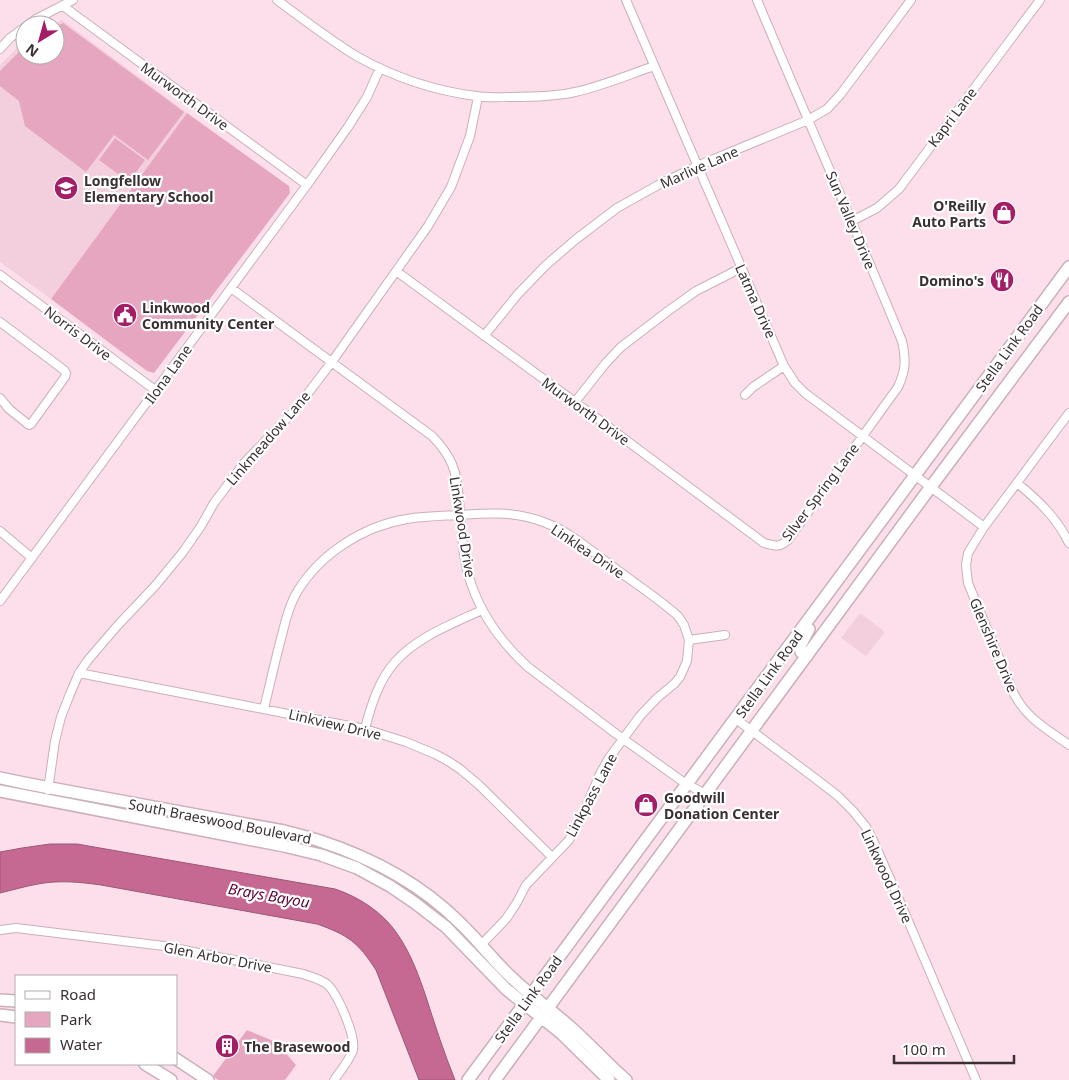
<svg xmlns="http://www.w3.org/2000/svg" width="1069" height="1080" font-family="'Noto Sans',sans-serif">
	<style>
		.built { fill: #f3cedc }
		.green { fill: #e6a6c0 }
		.water { fill: #c56992; stroke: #9b5876 }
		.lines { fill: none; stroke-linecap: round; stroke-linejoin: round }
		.street-casing { stroke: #cbafba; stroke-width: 10 }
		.secondary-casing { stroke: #cbafba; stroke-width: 14 }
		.street { stroke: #fff; stroke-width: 8 }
		.secondary { stroke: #fff; stroke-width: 11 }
		.labels { text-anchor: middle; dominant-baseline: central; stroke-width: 4.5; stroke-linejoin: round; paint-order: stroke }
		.street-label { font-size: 14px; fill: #3a2f33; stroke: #fff }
		.poi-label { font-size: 14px; font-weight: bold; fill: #3a2f33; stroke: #fff; text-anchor: start }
		.water-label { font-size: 15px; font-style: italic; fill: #5c0437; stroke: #fff }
	</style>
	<rect width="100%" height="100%" fill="#fddfeb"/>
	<path class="built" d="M62,20L187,113L51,299L0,262V65L18,47L25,42V55H55V25H52Z
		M860,613L885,632L866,656L841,638Z"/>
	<path class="green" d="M63,23L184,112L148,160L114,135L86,172L25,126L19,101L0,86V71L25,46V55H55V27Z
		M187,113L289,186L290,193L154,373L147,371L51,299Z
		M115,138L145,160L129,182L99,160Z
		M247,1030L276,1042L296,1065L285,1080H218L213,1076Z"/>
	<path class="water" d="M50,844H77L335,889C359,897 384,913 398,935C411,954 419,976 426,997C435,1025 444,1053 455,1080H419L376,970C358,942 348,935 317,924L101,885C80,882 59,880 38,884C26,886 13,890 0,893V852L22,848Z"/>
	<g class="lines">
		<g class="street-casing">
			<path id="street" d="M277,0C303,19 330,40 358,57C394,77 436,91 476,96C487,98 499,97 511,97C530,97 557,96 575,92C602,86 628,75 654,66
				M626,0L784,366L795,383L805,393L984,527
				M63,6L307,185
				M28,25L36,19L73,0
				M0,49L10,38L25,27
				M852,221L877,208L899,189L1040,0
				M396,271L575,402L764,543C775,546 779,548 788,540L898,387C906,370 906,359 902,341C855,227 805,114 757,0
				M0,275L155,390
				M231,288L432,436C440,444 447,453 452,464C457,476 458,488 459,501C461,519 462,537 464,555C471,599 495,637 528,667L615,733L682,781L705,794
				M0,322L64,370L66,373L65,377L31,424L29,425L9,409L0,398
				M484,336L518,294L545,266L575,240L617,208L660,184L697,166L808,120L827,109L840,95L911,0
				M745,395L753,387L784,366
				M575,402L605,364L621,347L668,311L696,291L741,268
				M1069,413L984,527L968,553L966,565L968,583L1014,694C1027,719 1047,729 1069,745
				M1017,483C1038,500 1057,518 1069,543
				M0,531L32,558
				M0,601L307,185L348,127L367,97L380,68
				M689,640L725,635
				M79,673L365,729L406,742L435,754L448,761L460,769L479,785L552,857
				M264,709C270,683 276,657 283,631C286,618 290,604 297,592C320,554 363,526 407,519C425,516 442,516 460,515C491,513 516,511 546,523C570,532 591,551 612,566C634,583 658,598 678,616L684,625L689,640L687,661L680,677L674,684L657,698L640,716L609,758L600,774L580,821L569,840L526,885L516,904L506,919L481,945
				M736,719L816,779L838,796L853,811L866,827L872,838L895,890L976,1080
				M365,729C371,705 379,680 395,662C417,637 452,624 482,610
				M48,790L55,741L61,717L70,694L79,673L88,660L118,625L155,586L183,552L201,526L214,503L244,463L296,409L331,363L428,226L451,187L470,136L478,97
				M0,930L16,928L164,946L303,974C311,977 321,979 328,985C338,995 356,1036 353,1050C350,1059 340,1072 334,1080"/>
		</g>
		<g class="secondary-casing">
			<path id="secondary" d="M807,656L801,652L800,646L809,629
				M0,778L29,784L284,831C296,834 308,837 320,841C372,858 422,885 460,923C478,940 492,959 510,976C528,994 549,1008 568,1025C588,1042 606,1063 626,1080
				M0,791L284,846L321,855L357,868L390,886L415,903L446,927L506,989L561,1033L609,1080
				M0,1000L16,1001
				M0,1015L16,1017
				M176,1059L208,1080
				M145,1064L171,1080
				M468,1080L1069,267
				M495,1080L927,492L1069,302"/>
		</g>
		<use href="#street" class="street"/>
		<use href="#secondary" class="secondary"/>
	</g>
	<defs>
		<g id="school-disc" transform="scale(1.25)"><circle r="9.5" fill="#a41d67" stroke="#fff"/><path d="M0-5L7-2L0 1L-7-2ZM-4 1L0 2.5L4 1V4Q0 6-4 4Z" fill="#fff"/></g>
		<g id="shop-disc" transform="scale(1.25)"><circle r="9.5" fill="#a41d67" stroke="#fff"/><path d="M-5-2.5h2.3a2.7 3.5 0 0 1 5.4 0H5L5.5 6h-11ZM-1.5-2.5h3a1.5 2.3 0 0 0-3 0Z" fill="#fff"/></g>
		<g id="restaurant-disc" transform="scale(1.25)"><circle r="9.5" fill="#a41d67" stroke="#fff"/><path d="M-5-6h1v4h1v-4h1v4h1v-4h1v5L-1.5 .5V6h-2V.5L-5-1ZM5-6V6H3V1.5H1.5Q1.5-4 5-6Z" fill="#fff"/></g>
		<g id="civic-disc" transform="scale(1.25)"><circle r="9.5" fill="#a41d67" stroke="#fff"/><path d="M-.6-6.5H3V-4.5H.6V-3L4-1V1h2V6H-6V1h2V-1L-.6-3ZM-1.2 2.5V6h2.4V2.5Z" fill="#fff"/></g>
		<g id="building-disc" transform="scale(1.25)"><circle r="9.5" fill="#a41d67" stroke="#fff"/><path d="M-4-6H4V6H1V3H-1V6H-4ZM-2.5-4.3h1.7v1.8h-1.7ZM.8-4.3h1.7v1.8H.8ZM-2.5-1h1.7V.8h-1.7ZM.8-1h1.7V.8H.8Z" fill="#fff"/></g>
	</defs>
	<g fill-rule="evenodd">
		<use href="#school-disc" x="66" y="188"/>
		<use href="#shop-disc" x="1004" y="213"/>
		<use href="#restaurant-disc" x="1002" y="280"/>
		<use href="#civic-disc" x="125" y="315"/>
		<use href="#shop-disc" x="646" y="805"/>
		<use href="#building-disc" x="227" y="1046"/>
	</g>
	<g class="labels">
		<g class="street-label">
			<text transform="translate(185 96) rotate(36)">Murworth Drive</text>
			<text transform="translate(952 117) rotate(-53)">Kapri Lane</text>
			<text transform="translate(699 167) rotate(-24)">Marlive Lane</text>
			<text transform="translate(851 220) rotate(67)">Sun Valley Drive</text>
			<text transform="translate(756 301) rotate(66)">Latma Drive</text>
			<text transform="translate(78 333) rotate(37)">Norris Drive</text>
			<text transform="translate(1009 348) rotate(-54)">Stella Link Road</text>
			<text transform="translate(168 374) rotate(-54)">Ilona Lane</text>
			<text transform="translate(586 411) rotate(36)">Murworth Drive</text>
			<text transform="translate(268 438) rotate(-49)">Linkmeadow Lane</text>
			<text transform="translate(820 492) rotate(-53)">Silver Spring Lane</text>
			<text transform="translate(463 527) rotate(81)">Linkwood Drive</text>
			<text transform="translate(588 551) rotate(34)">Linklea Drive</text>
			<text transform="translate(994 645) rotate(67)">Glenshire Drive</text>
			<text transform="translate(769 674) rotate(-54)">Stella Link Road</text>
			<text transform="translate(335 724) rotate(13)">Linkview Drive</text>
			<text transform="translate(591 795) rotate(-62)">Linkpass Lane</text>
			<text transform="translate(220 821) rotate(11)">South Braeswood Boulevard</text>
			<text transform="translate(887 876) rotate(65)">Linkwood Drive</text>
			<text transform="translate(218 957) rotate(11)">Glen Arbor Drive</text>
			<text transform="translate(528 999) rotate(-54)">Stella Link Road</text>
		</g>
		<g class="poi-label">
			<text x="84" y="180">Longfellow<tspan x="84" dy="16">Elementary School</tspan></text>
			<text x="986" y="205" text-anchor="end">O'Reilly<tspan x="986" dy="16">Auto Parts</tspan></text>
			<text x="984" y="280" text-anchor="end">Domino's</text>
			<text x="142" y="307">Linkwood<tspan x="142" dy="16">Community Center</tspan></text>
			<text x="664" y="797">Goodwill<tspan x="664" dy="16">Donation Center</tspan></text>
			<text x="244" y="1046">The Brasewood</text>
		</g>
		<g class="water-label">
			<text transform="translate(269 895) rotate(10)">Brays Bayou</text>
		</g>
	</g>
	<rect x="15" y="975" width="162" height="90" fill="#ffffff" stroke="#b0acad"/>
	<rect x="25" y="991" width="25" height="8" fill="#ffffff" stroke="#b0acad"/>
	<text x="60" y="1000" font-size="15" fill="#3a2f33">Road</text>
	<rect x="25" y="1012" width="25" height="15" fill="#e6a6c0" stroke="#b0acad"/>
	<text x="60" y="1025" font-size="15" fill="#3a2f33">Park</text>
	<rect x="25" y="1038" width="25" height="15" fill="#c56992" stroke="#b0acad"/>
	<text x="60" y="1050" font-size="15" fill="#3a2f33">Water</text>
	<g transform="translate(40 40) rotate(217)"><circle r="24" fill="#ffffff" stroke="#b0acad"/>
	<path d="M0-4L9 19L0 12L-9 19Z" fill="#a41d67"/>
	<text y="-8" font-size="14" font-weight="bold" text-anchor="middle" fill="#3a2f33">N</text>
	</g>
	<path d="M894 1055v8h120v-8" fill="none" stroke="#3a2f33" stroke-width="2.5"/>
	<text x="902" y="1055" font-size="15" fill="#3a2f33" stroke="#ffffff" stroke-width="4" paint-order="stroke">100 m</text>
</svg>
